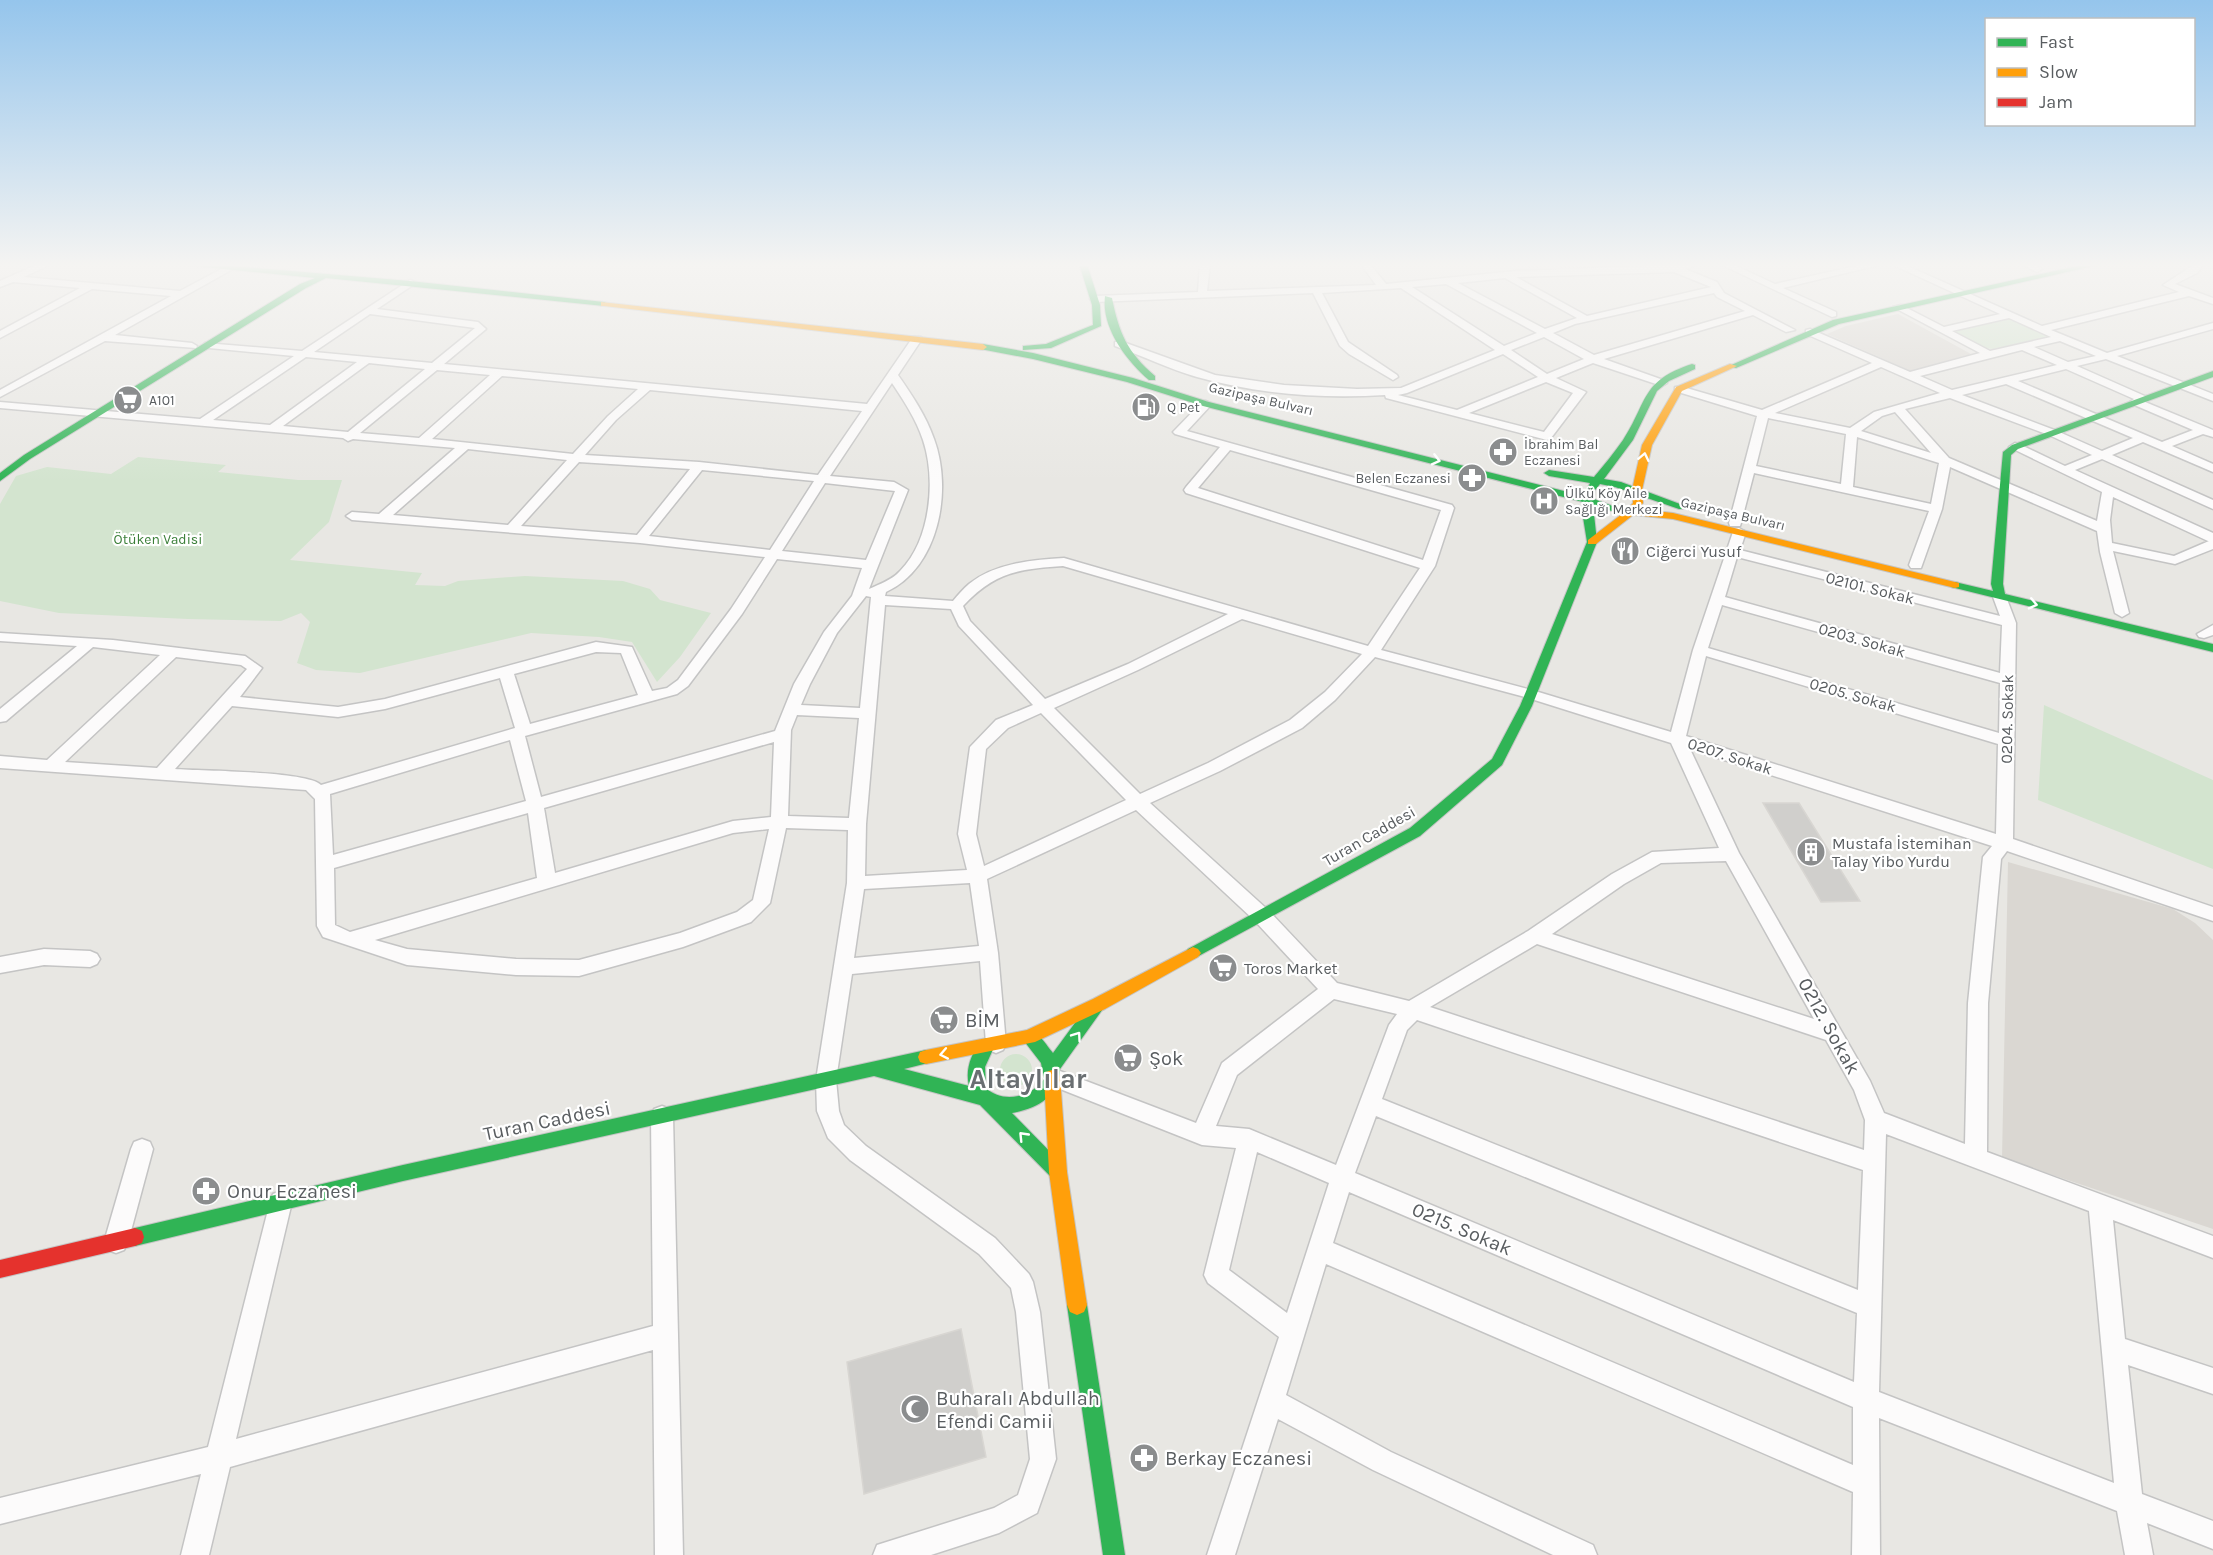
<svg xmlns="http://www.w3.org/2000/svg" width="2213" height="1555" font-family="Karla,sans-serif">
	<style>
		.education { fill: #dad7d2 }
		.green { fill: #d3e4cf }
		.building { fill: #d0cfcc; stroke: #d8d6d2; stroke-width: 1.5 }
		.lines { fill: none; stroke-linecap: round; stroke-linejoin: round }
		.street-casing { stroke: #c4c4c4; stroke-width: 3 }
		.fast-casing { stroke: #c5c5c5; stroke-width: 2 }
		.slow-casing { stroke: #c5c5c5; stroke-width: 2 }
		.jam-casing { stroke: #c5c5c5; stroke-width: 2 }
		.street { fill: #fcfbfb; fill-rule: evenodd }
		.fast { fill: #30b455; fill-rule: evenodd }
		.slow { fill: #ff9f0a; fill-rule: evenodd }
		.jam { fill: #e5322d; fill-rule: evenodd }
		.oneway { stroke: #fff }
		.labels { text-anchor: middle; dominant-baseline: central; stroke-width: 4.5; stroke-linejoin: round; paint-order: stroke }
		.far-street-label { font-size: 14px; fill: #595d60; stroke: #fff }
		.far-poi-label { font-size: 14px; fill: #595d60; stroke: #fff; text-anchor: start }
		.far-park-label { font-size: 14px; fill: #3b7f39; stroke: #fff }
		.poi-label { font-size: 16px; fill: #595d60; stroke: #fff; text-anchor: start }
		.street-label { font-size: 16px; fill: #595d60; stroke: #fff }
		.near-poi-label { font-size: 20px; fill: #595d60; stroke: #fff; text-anchor: start }
		.near-street-label { font-size: 20px; fill: #595d60; stroke: #fff }
		.near-district-label { font-size: 27px; font-weight: bold; fill: #6a6f72; stroke: #fff }
	</style>
	<rect width="100%" height="100%" fill="#e8e7e3"/>
	<path class="education" d="M1517,264H1640L1644,266L1527,268Z
		M1898,314L1971,354L1911,371L1827,334L1846,326Z
		M2008,862L2173,909L2195,923L2213,940V1229L2002,1158Z"/>
	<path class="green" d="M2012,317L2055,335L1993,349L1983,348L1950,330Z
		M138,457L226,465L218,472L298,480H342L329,522L290,560L422,573L415,585L445,586L458,581L525,576L623,581L650,589L660,600L711,613L680,657L657,682L632,642L599,637L531,633L360,673L316,670L297,663L310,622L301,613L281,621L188,619L59,613L0,601V504L16,476L47,467L111,474Z
		M2044,705L2213,780V869L2038,800Z
		M1000 1070a16 16 0 1 1 32 0a16 16 0 1 1-32 0Z"/>
	<path class="building" d="M1763,803H1799L1860,901L1821,902Z
		M961,1329L986,1457L864,1494L847,1362Z"/>
	<g class="lines">
		<g class="street-casing">
			<path id="street" d="M38,264H51L24,277L180,291L225,267L233,269L115,335L192,343L197,346L196,348L105,341L0,397V390L171,296L92,289L0,338V331L80,288L13,282L0,287V281Z
				M1200,264H1210L1207,291L1376,285L1361,264H1370L1386,284L1515,271L1700,264L1685,269L1717,282L1724,293L1795,330L1786,332L1753,315L1604,359L1666,381L1667,383L1662,386L1593,363L1556,378L1586,392L1551,438L1547,440L1386,398L1385,395C1323,399 1257,394 1197,377C1169,369 1143,356 1115,346V342H1123L1215,375L1284,385L1357,389L1401,388L1495,350L1401,288L1322,293L1348,342L1397,375L1398,377L1393,380L1349,354L1340,346L1313,293L1095,302L1090,299L1095,296L1198,292ZM1674,272L1711,287L1587,316L1516,277ZM1505,278L1577,318L1545,329L1458,283ZM1446,284L1537,333L1504,346L1412,287ZM1714,293L1717,297L1745,311L1594,355L1553,333L1575,324ZM1544,337L1584,359L1547,374L1511,350ZM1503,354L1538,377L1457,410L1398,395L1407,393ZM1546,382L1573,393L1544,432L1469,413Z
				M1720,264H1732L1775,284L1865,264H1883L1783,288L1836,312V316L1832,317Z
				M1891,264H1903L2042,326L2179,292L2163,285L2195,264H2204L2197,273L2175,284L2213,298V304L2189,296L2051,330L2107,353L2213,323V329L2117,356L2213,394V401L2106,359L2077,366L2147,397L2149,399L2145,402L2213,430V437L2203,434L2172,446L2213,464V472L2143,442L2112,455L2213,500V509L2102,459L2075,470L2213,533V549L2175,564L2113,551L2129,613L2122,617L2115,613L2100,552L2097,531L1950,467L1942,509L1921,568H1911L1909,565L1929,511L1754,473L1741,523L1740,526H1730L1729,523L1757,416L1675,391V387H1683L1762,410L1872,363L1806,334V330L1810,329L1910,372L1980,353L1893,307L1901,305L1944,327L2000,314ZM2009,318L2051,337L1990,351L1952,331ZM2060,341L2096,356L2068,362L2034,347ZM2022,350L2057,365L1952,390L1920,376ZM1881,367L1940,393L1874,412L1850,428L1775,413ZM2066,369L2134,399L2130,402L2132,404L2193,430L2162,442L2018,381ZM2006,384L2133,438L2102,451L2057,431L1962,395ZM1950,398L2049,435L2092,455L2065,466L2019,444L2015,443L2009,447L2102,492L2097,521L1949,458L1905,409ZM1895,412L1931,453L1861,431L1882,416ZM1768,418L1846,434L1841,484L1756,466ZM1857,437L1939,463L1931,504L1853,487ZM2113,497L2208,541H2209L2174,556L2112,543L2110,520Z
				M2021,264H2034L2042,269L2037,272Z
				M410,280L413,281V285L377,309L478,322L486,329L444,364L867,404L913,337H921L922,339L898,375C912,395 926,416 934,439C953,490 939,568 886,592L885,596L953,601C958,595 963,589 969,584C995,563 1032,560 1064,558L1368,646L1420,568L1186,493L1184,490L1186,487L1220,447L1175,434L1173,432L1202,402L1206,401L1212,404L1187,431L1452,505L1454,508L1435,566L1381,650L1535,691L1671,732L1693,650L1734,529L1739,528L1746,532L1740,550L2000,616L1993,597L2000,593L2005,594L2016,623L2013,839L2213,907V921L2007,851L2001,859L1988,1003L1987,1152L2213,1236V1258L2113,1220L2125,1339L2213,1368V1394L2128,1365L2142,1494L2213,1521V1549L2147,1523L2153,1555H2125L2117,1511L1879,1418L1880,1555H1852L1853,1492L1326,1264L1286,1395L1391,1452L1593,1545L1597,1555H1553L1373,1470L1278,1419L1235,1555H1207L1279,1337L1208,1283L1204,1275L1236,1148L1202,1145L1045,1083L1042,1077L1045,1071L1052,1068L1196,1123L1222,1063L1318,989L1254,920L1136,810L987,879L998,953L1006,1044L1003,1050L996,1053L989,1050L986,1044L980,961L852,974L836,1080L839,1111L844,1125L866,1146L995,1238L1029,1274L1033,1282L1040,1312L1056,1459L1037,1513L999,1533L931,1555H873L877,1545L994,1508L1018,1495L1030,1459L1016,1312L1011,1288L979,1254L850,1160L828,1138L817,1111L816,1080L847,883L848,830L786,828L770,903L751,922L683,947L579,976L516,975L407,965L323,937L317,926L315,799L306,790L0,768V756L47,760L160,655L93,647L6,721L0,722V709L77,646L0,641V633L113,640L245,656L262,668L240,697L338,707L385,699L596,642L632,647L652,691L667,688L678,680L731,609L765,557L640,543L352,520L346,516L352,512L379,514L455,448L353,439L348,441L343,438L0,408V402L200,419L294,356L209,348L204,345L205,343L302,351ZM370,314L475,328L432,363L314,352ZM306,357L357,362L270,425L213,420ZM369,363L425,369L348,432L283,426ZM437,370L490,375L419,438L360,433ZM502,376L638,389L608,416L573,454L432,439ZM892,383C904,401 916,419 923,440C936,479 931,540 900,571C892,580 880,584 869,589L908,490L894,482L830,476ZM650,390L862,411L818,475L699,462L585,455L616,420ZM468,449L567,460L508,525L393,515ZM1230,450L1441,510L1423,560L1198,488ZM579,462L690,469L637,535L521,526ZM702,470L814,481L770,550L649,536ZM825,483L895,491L866,560L782,551ZM1737,557L2002,625L2000,673L1725,597ZM777,559L862,568L852,596L824,632L794,684L775,731L541,797L525,736L677,694L688,686L742,614ZM1063,566L1228,614L1128,664L1045,699L970,621L963,606C995,572 1019,569 1063,566ZM866,596L871,597L860,708L801,705L810,684L837,633ZM885,605L951,609L959,626L1033,705L996,720L970,747L958,834L967,870L865,876L866,824ZM1722,605L2000,683L1999,733L1708,648ZM1242,619L1362,654L1325,692L1290,720L1208,763L1140,794L1054,708L1138,670ZM596,652L621,653L638,695L530,724L514,674ZM1706,656L1998,744L1996,834L1686,736ZM176,657L241,665L247,669L157,768L65,762ZM1375,657L1525,697L1671,743L1719,848L1652,852L1612,874L1528,931L1409,1001L1337,983L1268,910L1150,803L1220,771L1302,728L1335,700ZM500,678L515,728L321,785C307,771 200,771 175,769L232,706L338,717L385,709ZM1041,713L1126,800L984,866L976,834L986,749L1008,728ZM797,715L859,718L849,818L788,816L791,730ZM510,740L526,801L333,855L330,794ZM774,742L771,817L733,821L555,873L544,808ZM1690,749L1992,846L1983,857L1968,1003L1965,1144L1884,1113L1870,1081L1739,853ZM528,813L537,878L350,932L335,925L334,868ZM769,829L753,900L737,912L680,933L579,960L516,959L407,949L375,940L733,833ZM1726,861L1814,1019L1552,934L1624,884L1661,863ZM970,883L979,946L854,958L864,889ZM1537,944L1826,1040L1854,1090L1865,1120L1864,1150L1430,1007ZM1334,999L1397,1014L1389,1025L1336,1165L1249,1129L1216,1126L1237,1075ZM1417,1020L1863,1170L1858,1290L1382,1099L1407,1030ZM1376,1116L1857,1313L1854,1382L1355,1173ZM1886,1134L2089,1211L2114,1483L1879,1392ZM1257,1152L1329,1183L1287,1313L1229,1270ZM1349,1192L1853,1407V1465L1333,1243Z
				M2213,625V635L2204,638L2199,637L2197,634Z
				M44,949L90,951L97,954L100,959L97,964L90,967L44,965L0,973V957Z
				M662,1106L670,1109L673,1116L683,1555H655L653,1350L230,1467L209,1555H181L201,1474L0,1524V1498L208,1447L270,1202L273,1194L281,1191L289,1194L292,1202L236,1439L653,1326L651,1116L654,1109Z
				M142,1139L150,1142L153,1149L128,1242L124,1250L116,1253L108,1250L104,1242L131,1149L134,1142Z"/>
		</g>
		<g class="fast-casing">
			<path id="fast" d="M174,264H210L410,281L604,302L608,304L604,306L326,278L306,288L30,459L0,481V473L24,455L300,284L315,278Z
				M1079,264H1087L1100,305L1101,326L1051,348L1023,350V346L1046,344L1093,325L1092,305Z
				M2086,264H2102L1839,324L1736,368L1729,366L1833,320Z
				M1105,296L1112,298C1119,333 1127,352 1155,376V380H1149C1127,361 1101,328 1105,296Z
				M983,344L1033,353L1133,378L1209,402L1584,496L1590,483L1549,476L1544,473L1549,470L1594,477C1604,465 1614,453 1623,440C1648,402 1640,381 1692,364L1695,365V369L1669,381L1657,391L1633,440L1604,479L1621,482L1688,507L1687,509H1679L1615,487L1600,484L1595,490L1594,499L1626,511L1621,514L1593,505L1597,542L1532,706L1502,765L1420,836L1193,959L1188,957L1185,953L1188,949L1410,828L1492,759L1520,706L1587,542L1582,511L1583,502L1203,406L1127,382L1033,359L980,349V345Z
				M2213,371V377L2018,449L2011,455L2003,584L2005,594L2213,644V652L1951,587V583L1955,582L1993,591L1991,584L2003,452L2012,445Z
				M1097,999L1103,1001L1105,1006L1060,1069C1061,1096 1036,1109 1012,1113L1064,1166L1067,1172L1064,1178L1058,1180L1052,1178L980,1105L874,1076L403,1181L135,1246L128,1243L126,1237L128,1231L135,1228L403,1165L926,1050L932,1052L934,1057L932,1062L904,1069L969,1086C965,1069 971,1055 981,1040L987,1038L993,1040L995,1045L985,1067L986,1088C1003,1104 1032,1097 1044,1079L1041,1063L1021,1037L1023,1032C1037,1027 1045,1044 1053,1053L1091,1001Z
				M1077,1295L1084,1298L1087,1305L1125,1555H1103L1067,1305L1070,1298Z"/>
		</g>
		<g class="slow-casing">
			<path id="slow" d="M601,302L983,344L987,347L983,350L604,306H601Z
				M1730,364L1737,366L1682,391L1652,445L1642,490L1643,503L1638,509L1673,513L1959,583V587L1955,588L1673,519L1633,515L1596,544H1588V540L1622,514L1617,513V509H1628L1633,503L1632,490L1642,445L1676,387Z
				M1193,947L1198,949L1201,953L1198,957L1105,1009L1035,1042L926,1064L920,1062L918,1057L920,1052L926,1050L1027,1030L1093,999Z
				M1052,1070L1058,1072L1060,1077L1067,1172L1087,1305L1084,1312L1077,1315L1070,1312L1067,1305L1049,1172L1044,1077L1046,1072Z"/>
		</g>
		<g class="jam-casing">
			<path id="jam" d="M135,1228L142,1231L144,1237L142,1243L135,1246L0,1278V1260Z"/>
		</g>
		<use href="#street" class="street"/>
		<use href="#fast" class="fast"/>
		<use href="#slow" class="slow"/>
		<use href="#jam" class="jam"/>
	</g>
	<defs><path id="oneway-chevron" d="M-2-3.5L2.5 0L-2 3.5" fill="none" stroke-width="1.6" stroke-linecap="round" stroke-linejoin="round" transform="scale(1.5)"/></defs>
	<g class="oneway">
		<use href="#oneway-chevron" transform="translate(1644 457) rotate(-78)"/>
		<use href="#oneway-chevron" transform="translate(1436 460) rotate(14)"/>
		<use href="#oneway-chevron" transform="translate(2033 604) rotate(13)"/>
		<use href="#oneway-chevron" transform="translate(1077 1036) rotate(-55)"/>
		<use href="#oneway-chevron" transform="translate(944 1054) rotate(169)"/>
		<use href="#oneway-chevron" transform="translate(1023 1136) rotate(-134)"/>
	</g>
	<linearGradient id="sky" x2="0" y2="1"><stop stop-color="#95c5ec"/><stop offset="0.55" stop-color="#f5f4f2"/><stop offset="1" stop-color="#f5f4f2" stop-opacity="0"/></linearGradient>
	<rect width="2213" height="482" fill="url(#sky)"/>
	<defs>
		<g id="supermarket-disc" transform="scale(1.5)"><circle r="9.5" fill="#8b8d8e" stroke="#fff"/><path d="M-6-5.5h2.5l.6 2H6L4.5 2H-2.5L-4.4-4H-6ZM-1.5 3.2a1.3 1.3 0 1 0 .1 0ZM3 3.2a1.3 1.3 0 1 0 .1 0Z" fill="#fff"/></g>
		<g id="fuel-disc" transform="scale(1.5)"><circle r="9.5" fill="#8b8d8e" stroke="#fff"/><path d="M-5.5-6h7V0h2V4h1.3V-2.5L3-4.5l.8-.8L6-3V5H2.5V1h-1V6h-7ZM-4.2-4.7v3.2H.2V-4.7Z" fill="#fff"/></g>
		<g id="pharmacy-disc" transform="scale(1.5)"><circle r="9.5" fill="#8b8d8e" stroke="#fff"/><path d="M-2-6h4v4h4v4h-4v4h-4v-4h-4v-4h4Z" fill="#fff"/></g>
		<g id="hospital-disc" transform="scale(1.5)"><circle r="9.5" fill="#8b8d8e" stroke="#fff"/><path d="M-5-5h3v3.5h4V-5h3V5h-3V1.5h-4V5h-3Z" fill="#fff"/></g>
		<g id="restaurant-disc" transform="scale(1.5)"><circle r="9.5" fill="#8b8d8e" stroke="#fff"/><path d="M-5-6h1v4h1v-4h1v4h1v-4h1v5L-1.5 .5V6h-2V.5L-5-1ZM5-6V6H3V1.5H1.5Q1.5-4 5-6Z" fill="#fff"/></g>
		<g id="building-disc" transform="scale(1.5)"><circle r="9.5" fill="#8b8d8e" stroke="#fff"/><path d="M-4-6H4V6H1V3H-1V6H-4ZM-2.5-4.3h1.7v1.8h-1.7ZM.8-4.3h1.7v1.8H.8ZM-2.5-1h1.7V.8h-1.7ZM.8-1h1.7V.8H.8Z" fill="#fff"/></g>
		<g id="mosque-disc" transform="scale(1.5)"><circle r="9.5" fill="#8b8d8e" stroke="#fff"/><path d="M3.5-4.9A6 6 0 1 0 3.5 4.9A5 5 0 1 1 3.5-4.9Z" fill="#fff"/></g>
	</defs>
	<g fill-rule="evenodd">
		<use href="#supermarket-disc" x="128" y="400"/>
		<use href="#fuel-disc" x="1146" y="407"/>
		<use href="#pharmacy-disc" x="1503" y="452"/>
		<use href="#pharmacy-disc" x="1472" y="478"/>
		<use href="#hospital-disc" x="1544" y="501"/>
		<use href="#restaurant-disc" x="1625" y="551"/>
		<use href="#building-disc" x="1811" y="852"/>
		<use href="#supermarket-disc" x="1223" y="968"/>
		<use href="#supermarket-disc" x="944" y="1020"/>
		<use href="#supermarket-disc" x="1128" y="1058"/>
		<use href="#pharmacy-disc" x="206" y="1191"/>
		<use href="#mosque-disc" x="915" y="1409"/>
		<use href="#pharmacy-disc" x="1144" y="1458"/>
	</g>
	<g class="labels">
		<g class="far-street-label">
			<text transform="translate(1261 399) rotate(13)">Gazipaşa Bulvarı</text>
			<text transform="translate(1733 514) rotate(13)">Gazipaşa Bulvarı</text>
		</g>
		<g class="far-poi-label">
			<text x="149" y="400">A101</text>
			<text x="1167" y="407">Q Pet</text>
			<text x="1524" y="444">İbrahim Bal<tspan x="1524" dy="16">Eczanesi</tspan></text>
			<text x="1451" y="478" text-anchor="end">Belen Eczanesi</text>
			<text x="1565" y="493">Ülkü Köy Aile<tspan x="1565" dy="16">Sağlığı Merkezi</tspan></text>
		</g>
		<g class="far-park-label">
			<text x="158" y="539">Ötüken Vadisi</text>
		</g>
		<g class="poi-label">
			<text x="1646" y="551">Ciğerci Yusuf</text>
			<text x="1832" y="843">Mustafa İstemihan<tspan x="1832" dy="18">Talay Yibo Yurdu</tspan></text>
			<text x="1244" y="968">Toros Market</text>
		</g>
		<g class="street-label">
			<text transform="translate(1870 588) rotate(14)">02101. Sokak</text>
			<text transform="translate(1862 640) rotate(16)">0203. Sokak</text>
			<text transform="translate(1853 695) rotate(16)">0205. Sokak</text>
			<text transform="translate(2007 719) rotate(-89)">0204. Sokak</text>
			<text transform="translate(1730 756) rotate(18)">0207. Sokak</text>
			<text transform="translate(1369 836) rotate(-30)">Turan Caddesi</text>
		</g>
		<g class="near-poi-label">
			<text x="965" y="1020">BİM</text>
			<text x="1149" y="1058">Şok</text>
			<text x="227" y="1191">Onur Eczanesi</text>
			<text x="936" y="1398">Buharalı Abdullah<tspan x="936" dy="23">Efendi Camii</tspan></text>
			<text x="1165" y="1458">Berkay Eczanesi</text>
		</g>
		<g class="near-street-label">
			<text transform="translate(1829 1026) rotate(61)">0212. Sokak</text>
			<text transform="translate(547 1121) rotate(-12)">Turan Caddesi</text>
			<text transform="translate(1462 1229) rotate(23)">0215. Sokak</text>
		</g>
		<g class="near-district-label">
			<text x="1028" y="1079">Altaylılar</text>
		</g>
	</g>
	<rect x="1985" y="18" width="210" height="108" fill="#ffffff" stroke="#bdbebf" stroke-width="1.5"/>
	<rect x="1997" y="38" width="30" height="9" fill="#30b455" stroke="#bdbebf" stroke-width="1.5"/>
	<text x="2039" y="48" font-size="18" fill="#595d60">Fast</text>
	<rect x="1997" y="68" width="30" height="9" fill="#ff9f0a" stroke="#bdbebf" stroke-width="1.5"/>
	<text x="2039" y="78" font-size="18" fill="#595d60">Slow</text>
	<rect x="1997" y="98" width="30" height="9" fill="#e5322d" stroke="#bdbebf" stroke-width="1.5"/>
	<text x="2039" y="108" font-size="18" fill="#595d60">Jam</text>
</svg>
